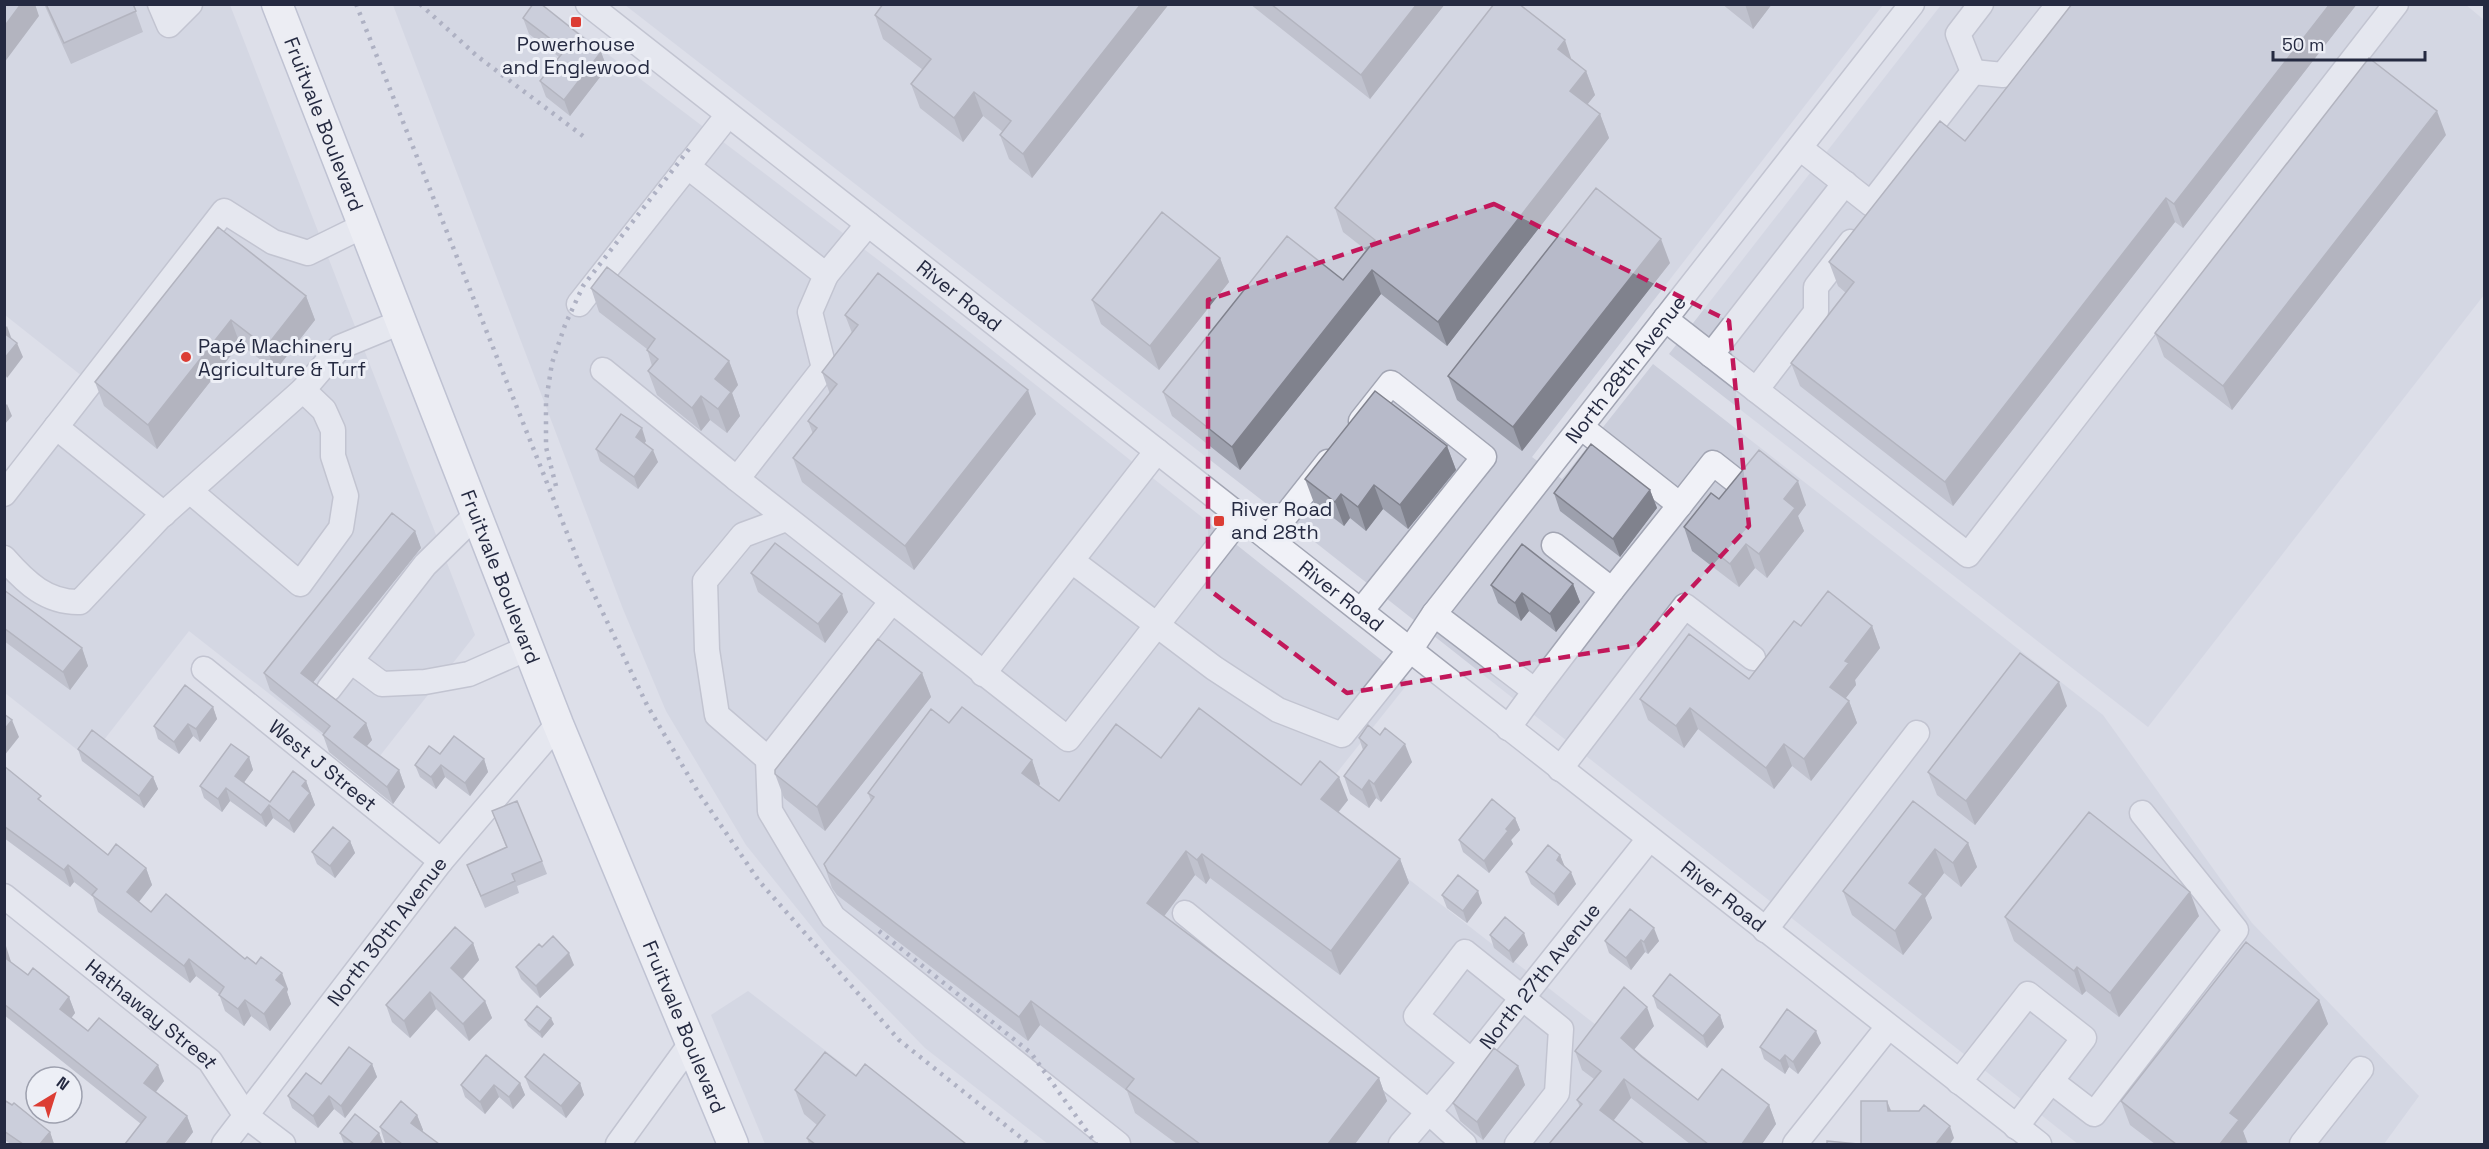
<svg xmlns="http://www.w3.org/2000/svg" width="2489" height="1149" font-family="'Space Grotesk',sans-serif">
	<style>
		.built { fill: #cbcedb }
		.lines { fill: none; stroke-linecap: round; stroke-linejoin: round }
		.minor-casing { stroke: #a2a5b3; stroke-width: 27 }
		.major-casing { stroke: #9ba0b6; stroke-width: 33 }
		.minor { stroke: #f0f1f7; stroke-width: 24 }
		.major { stroke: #fff; stroke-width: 30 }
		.rail { stroke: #757a94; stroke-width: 4.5; stroke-dasharray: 3 6; stroke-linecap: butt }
		.wall { fill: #9da0ad }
		.shaded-wall { fill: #80828d }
		.building { fill: #b7bac9; stroke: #80828d; stroke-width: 1.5 }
		.marked { fill: none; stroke: #c2185b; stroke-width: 4.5; stroke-dasharray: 12 8; stroke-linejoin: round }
		.poi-dot { fill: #dc3d34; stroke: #edeff6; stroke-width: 2 }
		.labels { text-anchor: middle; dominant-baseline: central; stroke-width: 6; stroke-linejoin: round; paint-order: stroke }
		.poi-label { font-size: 20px; fill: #252a41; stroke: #edeff6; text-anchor: start }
		.street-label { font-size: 20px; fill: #252a41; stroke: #edeff6 }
	</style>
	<rect width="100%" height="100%" fill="#dddfe9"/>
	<path class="built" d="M2465,4L2484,20V295L2148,727L1669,354L1941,5Z
		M5,5H230L475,635L368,771L189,631L89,759L5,693L4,476L82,376L5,315Z
		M393,5H543L894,272L1409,682L1312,804L1749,1144H1048L925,1048L832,952L746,845L666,711L623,609Z
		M625,5H1883L1532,457L1562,479L1653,364L2103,715L2252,923L2419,1096L2384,1144H2078L1268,505Z
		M748,991L947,1144H765L711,1015Z"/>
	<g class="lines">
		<g class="minor-casing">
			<g id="minor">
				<path d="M160,4L169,25L190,4"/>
				<path id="s1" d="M588,4L2039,1144"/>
				<path d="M1973,72L2003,75L2059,4"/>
				<path d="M1800,148L1871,204L1973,72L1958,34L1981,4"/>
				<path d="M826,275L868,224"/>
				<path d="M579,304L728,115"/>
				<path d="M1665,319L1968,555L2396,4"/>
				<path d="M1711,355L1845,183"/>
				<path d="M603,370L737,479L824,368L810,312L826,275L687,166"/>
				<path d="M1756,390L1816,312V287L1851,242"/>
				<path d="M1361,421L1391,383L1484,457L1361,611"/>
				<path d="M56,427L164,514"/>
				<path d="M1581,427L1680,505L1612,590"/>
				<path d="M737,479L1068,739L1241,517"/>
				<path d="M190,491L300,584L341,528L346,496L333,456V430L324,410L303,390"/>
				<path d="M4,494L224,211L273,242L308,253L363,226"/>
				<path d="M1680,505L1713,463L1741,485"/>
				<path d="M1268,538L1328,462"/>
				<path d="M4,558C26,583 47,603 80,602L159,518L303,390L340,347L401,322"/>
				<path id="s2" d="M1072,561L1214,668L1278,710L1342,735L1410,650L1434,614L1912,4"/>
				<path d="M892,601L768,759L770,811L833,917L1118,1144"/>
				<path d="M1434,614L1535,691L1612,590L1554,545"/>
				<path d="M351,661L382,684L425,682L469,674L528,648"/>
				<path id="s3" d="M204,669L441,861"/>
				<path d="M983,674L1157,451"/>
				<path d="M329,689L425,565L476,515"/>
				<path d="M1508,728L1535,691"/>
				<path d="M768,759L717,715L707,650L705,581L743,535L786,519"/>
				<path d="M1560,769L1685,606L1753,658"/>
				<path id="s4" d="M4,896L210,1061L246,1116L283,1144"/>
				<path d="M1185,913L1430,1113L1464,1144"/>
				<path d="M1765,930L1917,733"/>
				<path d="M1472,1061L1416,1016L1465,952L1561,1029L1557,1093L1517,1144"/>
				<path d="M2051,1081L2094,1114L2236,930L2142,813"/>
				<path d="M1959,1082L2028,994L2084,1038L2016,1127"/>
				<path id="s5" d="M224,1144L441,861L558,724"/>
				<path d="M618,1144L692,1042"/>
				<path id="s6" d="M1401,1144L1472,1061L1649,839"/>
				<path d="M1795,1144L1888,1027"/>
				<path d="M2302,1144L2361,1069"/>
			</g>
		</g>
		<g class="major-casing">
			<g id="major">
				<path id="s7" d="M277,4L558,724L733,1144"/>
			</g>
		</g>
		<use href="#minor" class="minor"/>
		<use href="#major" class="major"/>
		<path class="rail" d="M356,4L579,563L647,705L698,792L759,881L899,1040L1029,1144
			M420,4L477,56L583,136
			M556,486L546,447V401L552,363L565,325L583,286L689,149
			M879,931L1031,1053L1096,1144"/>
	</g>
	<path class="wall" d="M44,4H133L143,32L71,64Z
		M1169,4L1032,178L1009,159L1000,135L1003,132L983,116L963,142L920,108L911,84L923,70L883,39L875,15Z
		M1250,4H1445L1370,99Z
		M1722,4H1772L1753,29Z
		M2072,4H2357L2183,228L2175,222L1953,506L1800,386L1791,363L1846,293L1838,286L1829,262L1965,141Z
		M523,18L601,52L607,68L570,116L546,97L540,81L559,57L529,34Z
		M1572,59L1586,71L1595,95L1587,104L1600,114L1609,138L1447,346L1381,294L1240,470L1172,416L1163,392L1343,280L1366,250L1343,232L1335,208Z
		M2446,135L2232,410L2164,357L2155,333Z
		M218,227L306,296L315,320L275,371L240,344L157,449L104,406L95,382Z
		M1220,258L1229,282L1159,370L1101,324L1092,300Z
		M1670,263L1522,451L1457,400L1448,376Z
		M591,288L729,361L738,385L732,393L740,416L727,433L710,420L701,431L657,395L648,371L652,366L647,349L599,312Z
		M845,315L1036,414L914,570L802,482L793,458L813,434L808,421L830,394L822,372L852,333Z
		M646,441L644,444L658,462L638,489L600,461L596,449Z
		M1447,446L1456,470L1408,529L1383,509L1366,531L1350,518L1344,526L1314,503L1305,479Z
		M1650,490L1657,508L1620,557L1560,511L1554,493Z
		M1719,499L1806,505L1798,516L1804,531L1767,578L1755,568L1739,587L1692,551L1684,527Z
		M415,531L421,548L313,682L366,723L372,740L367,746L399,770L405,787L393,804L329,752L323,735L324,734L270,690L264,673Z
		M751,573L848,612L825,643L758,592Z
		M1573,584L1580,602L1556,632L1529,611L1521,621L1498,603L1491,585Z
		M4,590L82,648L88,666L70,690L4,641Z
		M1801,626H1872L1880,648L1855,680L1856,685L1845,699L1849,701L1857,723L1811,781L1792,766L1774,789L1698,729L1684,748L1648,720L1640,699L1749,679Z
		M922,673L931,697L825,831L784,798L775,774Z
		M2067,706L1975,825L1937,795L1928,772Z
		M213,707L217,719L200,742L193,736L179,754L158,739L154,726Z
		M949,723L1032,760L1040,784L1039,786L1059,801L1161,758L1301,785L1348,800L1338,813L1400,859L1409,883L1340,975L1210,878L1206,884L1195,875L1164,916L1379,1078L1387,1101L1355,1144H1177L1135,1113L1127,1091L1040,1025L1028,1041L837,895L832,888L824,864L871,801L868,793Z
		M1359,738L1412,762L1381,802L1376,798L1369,808L1350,794L1344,776L1363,750Z
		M78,749L153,777L158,789L144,808L82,761Z
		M440,754L484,759L488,772L470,796L445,777L436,789L420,777L415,765Z
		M249,757L253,770L244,782L270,802L306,781L315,805L294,833L273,818L266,827L230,801L222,812L204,798L200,786Z
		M4,766L43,803L108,855L146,868L152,885L139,902L151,912L245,959L288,989L287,992L291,1004L270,1031L251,1016L244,1026L225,1011L219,994L196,976L190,983L98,912L93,897L74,882L70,887L4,838Z
		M1913,801L1968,843L1977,867L1961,887L1944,873L1925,898L1932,918L1903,955L1852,915L1843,891Z
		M492,811L542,861L547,874L517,886L519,893L485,908L467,865L506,847Z
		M1515,818L1520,830L1511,840L1513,844L1489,873L1463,852L1459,840Z
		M350,841L355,853L335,878L317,864L312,852Z
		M1560,855L1564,866L1576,884L1558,906L1531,884L1526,872Z
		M1442,895L1482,903L1467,923L1447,908Z
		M1630,909L1659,941L1648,954L1645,952L1631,970L1609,953L1605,941Z
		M2199,916L2119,1017L2086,991L2082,995L2014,941L2005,917Z
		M1490,935L1528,945L1513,963L1494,948Z
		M473,943L479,960L463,979L485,1001L492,1018L469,1041L436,1009L410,1038L392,1022L386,1005Z
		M4,945L11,962L28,975L69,997L75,1013L71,1018L88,1031L164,1081L156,1092L187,1116L193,1132L184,1144H125L141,1124L4,1015Z
		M542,947L574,965L540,998L521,979L516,967Z
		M1653,996L1720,1015L1724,1027L1707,1048L1657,1008Z
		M2319,1000L2328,1024L2243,1131L2247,1144H2155L2130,1125L2121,1101Z
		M525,1020L554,1024L542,1038L528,1026Z
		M1654,1026L1634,1049L1698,1100L1769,1105L1776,1124L1762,1144H1690L1631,1098L1580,1107L1577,1100L1594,1079L1582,1070L1575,1051Z
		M1821,1043L1798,1074L1789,1067L1785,1074L1764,1059L1760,1047Z
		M372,1064L377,1077L345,1118L334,1109L318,1128L292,1108L288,1096Z
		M1518,1066L1525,1085L1483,1140L1460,1121L1453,1103Z
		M856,1076L966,1144H809L807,1138L817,1125L804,1114L795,1090Z
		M525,1077L580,1083L584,1095L566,1118L530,1089Z
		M520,1083L525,1095L513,1109L499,1097L485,1114L465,1097L461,1085Z
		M4,1100L50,1132L54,1144H11L4,1140Z
		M417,1115L423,1130L422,1132L439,1144H388L385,1143L380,1127Z
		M340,1133H379L383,1144H344Z"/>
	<path class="shaded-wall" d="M21,4H35L39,16L4,63V27Z
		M1141,4H1169L1032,178L1023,154Z
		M1417,4H1445L1370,99L1361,75Z
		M1745,4H1772L1753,29Z
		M2330,4H2357L2183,228L2174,204Z
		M1565,40L1573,64L1558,49Z
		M601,52L607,68L570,116L564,100Z
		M1586,71L1595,95L1579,115L1570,91Z
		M974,92L983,116L963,142L954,118Z
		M2437,111L2446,135L2232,410L2223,386Z
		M1600,114L1609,138L1447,346L1438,322Z
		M2166,198L2175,222L1953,506L1945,482Z
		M1661,239L1670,263L1522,451L1513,427Z
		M1220,258L1229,282L1159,370L1150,346Z
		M1372,270L1381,294L1240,470L1232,447Z
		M306,296L315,320L275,371L266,347Z
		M231,320L240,344L157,449L148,425Z
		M7,326L12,340L4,336V329Z
		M17,343L23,357L7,378L4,372V359Z
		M729,361L738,385L732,393L740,416L727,433L718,409L715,379Z
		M1028,390L1036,414L914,570L905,546Z
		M701,396L710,420L701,431L692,408Z
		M7,404L12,416L4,425V407Z
		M642,428L646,441L640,450L636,437Z
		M1447,446L1456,470L1408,529L1400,505Z
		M653,450L658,462L638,489L634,477Z
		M1798,481L1806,505L1798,516L1804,531L1767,578L1759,554L1784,499Z
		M1374,485L1383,509L1366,531L1358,507Z
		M1650,490L1657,508L1620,557L1613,539Z
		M1341,494L1350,518L1344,526L1335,502Z
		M415,531L421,548L307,690L301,673Z
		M1746,544L1755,568L1739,587L1730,564Z
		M1573,584L1580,602L1556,632L1550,614Z
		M1522,593L1529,611L1521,621L1515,603Z
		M842,594L848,612L825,643L818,624Z
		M1872,626L1880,648L1855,680L1856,685L1838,708L1830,687L1845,661Z
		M82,648L88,666L70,690L63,672Z
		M922,673L931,697L825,831L817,807Z
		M2059,682L2067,706L1975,825L1966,801Z
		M1849,701L1857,723L1811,781L1804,759Z
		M213,707L217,719L200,742L196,729Z
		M1690,708L1698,729L1684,748L1676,726Z
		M12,720L19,737L4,756V730Z
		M366,723L372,740L360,754L354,737Z
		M188,724L193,736L179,754L174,742Z
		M1405,744L1412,762L1381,802L1374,784Z
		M1784,744L1792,766L1774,789L1766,768Z
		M249,757L253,770L240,788L235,776Z
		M484,759L488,772L470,796L465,783Z
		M1032,760L1040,784L1031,797L1022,773Z
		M441,765L445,777L436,789L431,777Z
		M399,770L405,787L393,804L387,787Z
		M153,777L158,789L144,808L139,796Z
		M1339,777L1348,800L1329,823L1321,799Z
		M1369,780L1376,798L1369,808L1362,790Z
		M306,781L315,805L294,833L289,821L302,786Z
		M226,788L230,801L222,812L218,799Z
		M269,805L273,818L266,827L261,815Z
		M1515,818L1520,830L1511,840L1513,844L1489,873L1484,861L1506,829Z
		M350,841L355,853L335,878L330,866Z
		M1968,843L1977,867L1961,887L1953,863Z
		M1935,849L1944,873L1925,898L1932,918L1903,955L1895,931L1909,883Z
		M1186,851L1195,875L1156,927L1147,903Z
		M1202,854L1210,878L1206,884L1197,860Z
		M1560,855L1565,867L1557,860Z
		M1400,859L1409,883L1340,975L1331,951Z
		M68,865L74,882L70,887L64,870Z
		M146,868L152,885L133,909L127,892Z
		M1571,872L1576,884L1558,906L1554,894Z
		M1478,891L1482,903L1467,923L1463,911Z
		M2190,892L2199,916L2119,1017L2110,993Z
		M1654,928L1659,941L1648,954L1644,942Z
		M1524,933L1528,945L1513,963L1509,951Z
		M1641,940L1645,952L1631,970L1626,958Z
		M473,943L479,960L457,985L451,968Z
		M6,946L11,962L5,970L4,947Z
		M569,953L574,965L540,998L536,986Z
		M189,959L196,976L190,983L184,966Z
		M2077,967L2086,991L2082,995L2074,971Z
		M282,973L288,989L287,992L291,1004L270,1031L264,1014L276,980Z
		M430,992L436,1009L410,1038L404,1021Z
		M69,997L75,1013L66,1025L60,1009Z
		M245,1000L251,1016L244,1026L238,1009Z
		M2319,1000L2328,1024L2243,1131L2248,1144H2220L2230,1113Z
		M485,1001L492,1018L469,1041L463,1024Z
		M1031,1001L1040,1025L1028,1041L1019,1017Z
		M1647,1007L1654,1026L1628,1057L1621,1038Z
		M1720,1015L1724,1027L1707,1048L1703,1036Z
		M551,1018L554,1024L542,1038L540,1032Z
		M1816,1031L1821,1043L1798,1074L1793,1062Z
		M1785,1055L1789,1067L1785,1074L1780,1061Z
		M372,1064L377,1077L345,1118L341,1106Z
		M158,1065L164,1081L150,1099L144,1083Z
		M1518,1066L1525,1085L1483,1140L1477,1122Z
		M1379,1078L1387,1101L1355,1144H1328Z
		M1624,1079L1631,1098L1607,1129L1600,1110Z
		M520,1083L525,1095L513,1109L509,1097Z
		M580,1083L584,1095L566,1118L561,1106Z
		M494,1085L499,1097L485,1114L480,1102Z
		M329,1096L334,1109L318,1128L313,1116Z
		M1887,1101L1892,1113L1888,1111Z
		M1769,1105L1776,1124L1762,1144H1742Z
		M417,1115L423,1130L416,1139L411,1123Z
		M187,1116L193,1132L184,1144H166Z
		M1950,1126L1954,1138L1950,1144H1936Z
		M50,1132L54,1144H40Z
		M379,1133L383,1144H370Z"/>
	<path class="building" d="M4,4H21L4,27Z
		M46,4H133L136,11L64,43Z
		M533,4H541L601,52L564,100L540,81L565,50L523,18Z
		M883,4H1141L1023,154L1000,135L1011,121L974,92L954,118L911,84L931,59L875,15Z
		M1271,4H1417L1361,75Z
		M1494,4H1519L1565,40L1558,49L1586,71L1570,91L1600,114L1438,322L1372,270L1232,447L1163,392L1287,236L1343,280L1375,240L1335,208Z
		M2072,4H2330L2174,204L2166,198L1945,482L1791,363L1854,282L1829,262L1940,121L1965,141Z
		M2369,58L2437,111L2223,386L2155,333Z
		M1596,188L1661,239L1513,427L1448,376Z
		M1162,212L1220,258L1150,346L1092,300Z
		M218,227L306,296L266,347L231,320L148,425L95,382Z
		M607,267L729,361L715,379L731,392L718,409L701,396L692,408L648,371L658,359L647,350L655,339L591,288Z
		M878,273L1028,390L905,546L793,458L817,428L808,421L837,384L822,372L858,325L845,315Z
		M4,333L17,343L4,359Z
		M1375,391L1447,446L1400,505L1374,485L1358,507L1341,494L1335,502L1305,479Z
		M621,414L642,428L636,437L653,450L634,477L596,449Z
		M1591,444L1650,490L1613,539L1554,493Z
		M1759,450L1798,481L1784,499L1795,508L1759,554L1746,544L1730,564L1684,527L1711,493L1719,499Z
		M392,513L415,531L301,673L366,723L354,737L399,770L387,787L323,735L330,726L264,673Z
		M775,543L842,594L818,624L751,573Z
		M1522,544L1573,584L1550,614L1522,593L1515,603L1491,585Z
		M4,590L82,648L63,672L4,628Z
		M1828,591L1872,626L1845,661L1849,663L1830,687L1849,701L1804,759L1784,744L1766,768L1690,708L1676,726L1640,699L1689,634L1749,679L1794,621L1801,626Z
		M878,639L922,673L817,807L775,774V770Z
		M2020,653L2059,682L1966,801L1928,772Z
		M185,685L213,707L196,729L188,724L174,742L154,726Z
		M962,707L1032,760L1022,773L1059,801L1116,724L1161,758L1199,708L1301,785L1320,761L1339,777L1321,799L1400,859L1331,951L1202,854L1197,860L1186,851L1147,903L1379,1078L1328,1144H1200L1126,1089L1134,1079L1031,1001L1019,1017L828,872L824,864L874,797L868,793L931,709L949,723Z
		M4,714L12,720L4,730Z
		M1368,725L1380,735L1385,728L1405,744L1374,784L1369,780L1362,790L1344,776L1367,745L1359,738Z
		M92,730L153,777L139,796L78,749Z
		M454,736L484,759L465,783L441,765L431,777L415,765L429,746L440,754Z
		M231,744L249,757L235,776L270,802L293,771L306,781L302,786L310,793L289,821L269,805L261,815L226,788L218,799L200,786Z
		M4,766L41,796L38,799L108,855L116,844L146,868L127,892L151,912L166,894L245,959L247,957L256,964L261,957L282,973L276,980L285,987L264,1014L245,1000L238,1009L219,995L224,987L189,959L184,966L92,895L97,889L68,865L64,870L4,826Z
		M1492,799L1515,818L1506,829L1508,831L1484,861L1459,840Z
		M517,801L542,861L512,874L515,881L481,896L467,865L507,847L492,811Z
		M1913,801L1968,843L1953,863L1935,849L1909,883L1923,894L1895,931L1843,891Z
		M2089,812L2190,892L2110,993L2077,967L2074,971L2005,917Z
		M333,827L350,841L330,866L312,852Z
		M1548,845L1560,855L1557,860L1571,872L1554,894L1526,872Z
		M1458,875L1478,891L1463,911L1442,895Z
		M1630,909L1654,928L1644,942L1641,940L1626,958L1605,941Z
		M1505,917L1524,933L1509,951L1490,935Z
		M455,927L473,943L451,968L485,1001L463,1024L430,992L404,1021L386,1005Z
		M553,936L569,953L536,986L516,967L539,944L542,947Z
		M2246,942L2319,1000L2230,1113L2239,1120L2220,1144H2176L2121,1101Z
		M4,957L28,975L33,968L69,997L60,1009L88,1031L99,1018L158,1065L144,1083L187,1116L166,1144H125L146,1117L4,1004Z
		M1670,974L1720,1015L1703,1036L1653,996Z
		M1624,987L1647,1007L1621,1038L1642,1057L1698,1100L1722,1069L1769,1105L1742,1144H1708L1624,1079L1600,1110L1644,1144H1549L1582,1104L1577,1100L1601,1071L1575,1051Z
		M537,1006L551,1018L540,1032L525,1020Z
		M1787,1009L1816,1031L1793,1062L1785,1055L1780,1061L1760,1047Z
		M349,1047L372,1064L341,1106L329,1096L313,1116L288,1096L306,1073L321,1084Z
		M1494,1048L1518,1066L1477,1122L1453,1103Z
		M825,1052L856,1076L865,1064L966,1144H815L807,1138L825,1115L795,1090Z
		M544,1054L580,1083L561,1106L525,1077Z
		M486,1055L520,1083L509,1097L494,1085L480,1102L461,1085Z
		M4,1100L12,1105L14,1103L50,1132L40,1144H23L4,1131Z
		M401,1101L417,1115L411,1123L439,1144H402L380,1127Z
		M1861,1101H1887L1888,1111H1919L1924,1105L1950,1126L1936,1144H1861Z
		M355,1114L379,1133L370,1144H354L340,1133Z
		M1827,1141L1858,1144H1827Z"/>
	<path d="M0 0H2489V1149H0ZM1494,204L1729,321L1749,526L1638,645L1347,693L1208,589V300Z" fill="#dddfe9" fill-opacity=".55" fill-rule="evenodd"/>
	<path class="marked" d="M1494,204L1729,321L1749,526L1638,645L1347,693L1208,589V300Z"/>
	<g class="poi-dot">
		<rect x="570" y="16" width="12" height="12" rx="3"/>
		<circle cx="186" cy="357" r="6"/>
		<rect x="1213" y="515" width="12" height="12" rx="3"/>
	</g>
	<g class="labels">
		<g class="poi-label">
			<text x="576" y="44" text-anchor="middle">Powerhouse<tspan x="576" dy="23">and Englewood</tspan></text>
			<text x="198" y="346">Papé Machinery<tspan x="198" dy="23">Agriculture &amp; Turf</tspan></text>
			<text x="1231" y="509">River Road<tspan x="1231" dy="23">and 28th</tspan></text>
		</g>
		<g class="street-label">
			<text stroke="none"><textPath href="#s7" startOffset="129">Fruitvale Boulevard</textPath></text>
			<text stroke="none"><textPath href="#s1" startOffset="472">River Road</textPath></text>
			<text stroke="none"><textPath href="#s2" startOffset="786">North 28th Avenue</textPath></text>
			<text stroke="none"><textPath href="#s7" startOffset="615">Fruitvale Boulevard</textPath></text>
			<text stroke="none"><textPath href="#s1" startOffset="958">River Road</textPath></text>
			<text stroke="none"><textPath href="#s3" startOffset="153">West J Street</textPath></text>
			<text stroke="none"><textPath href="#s1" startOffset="1444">River Road</textPath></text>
			<text stroke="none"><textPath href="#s5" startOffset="268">North 30th Avenue</textPath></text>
			<text stroke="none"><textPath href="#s6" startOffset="218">North 27th Avenue</textPath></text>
			<text stroke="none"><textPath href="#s4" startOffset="189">Hathaway Street</textPath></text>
			<text stroke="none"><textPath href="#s7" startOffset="1101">Fruitvale Boulevard</textPath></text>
		</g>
	</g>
	<rect width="2489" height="1149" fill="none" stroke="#252a41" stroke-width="12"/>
	<g transform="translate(54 1095) rotate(38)"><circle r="28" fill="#edeff6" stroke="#9da0ae" stroke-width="1.5"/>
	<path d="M0-4.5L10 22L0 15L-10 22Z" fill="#dc3d34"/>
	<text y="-9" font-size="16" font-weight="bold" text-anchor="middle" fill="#252a41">N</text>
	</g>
	<path d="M2273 51v9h152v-9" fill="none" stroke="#252a41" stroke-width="3"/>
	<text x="2282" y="51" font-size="18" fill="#252a41" stroke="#edeff6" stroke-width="4.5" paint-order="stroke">50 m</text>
</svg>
